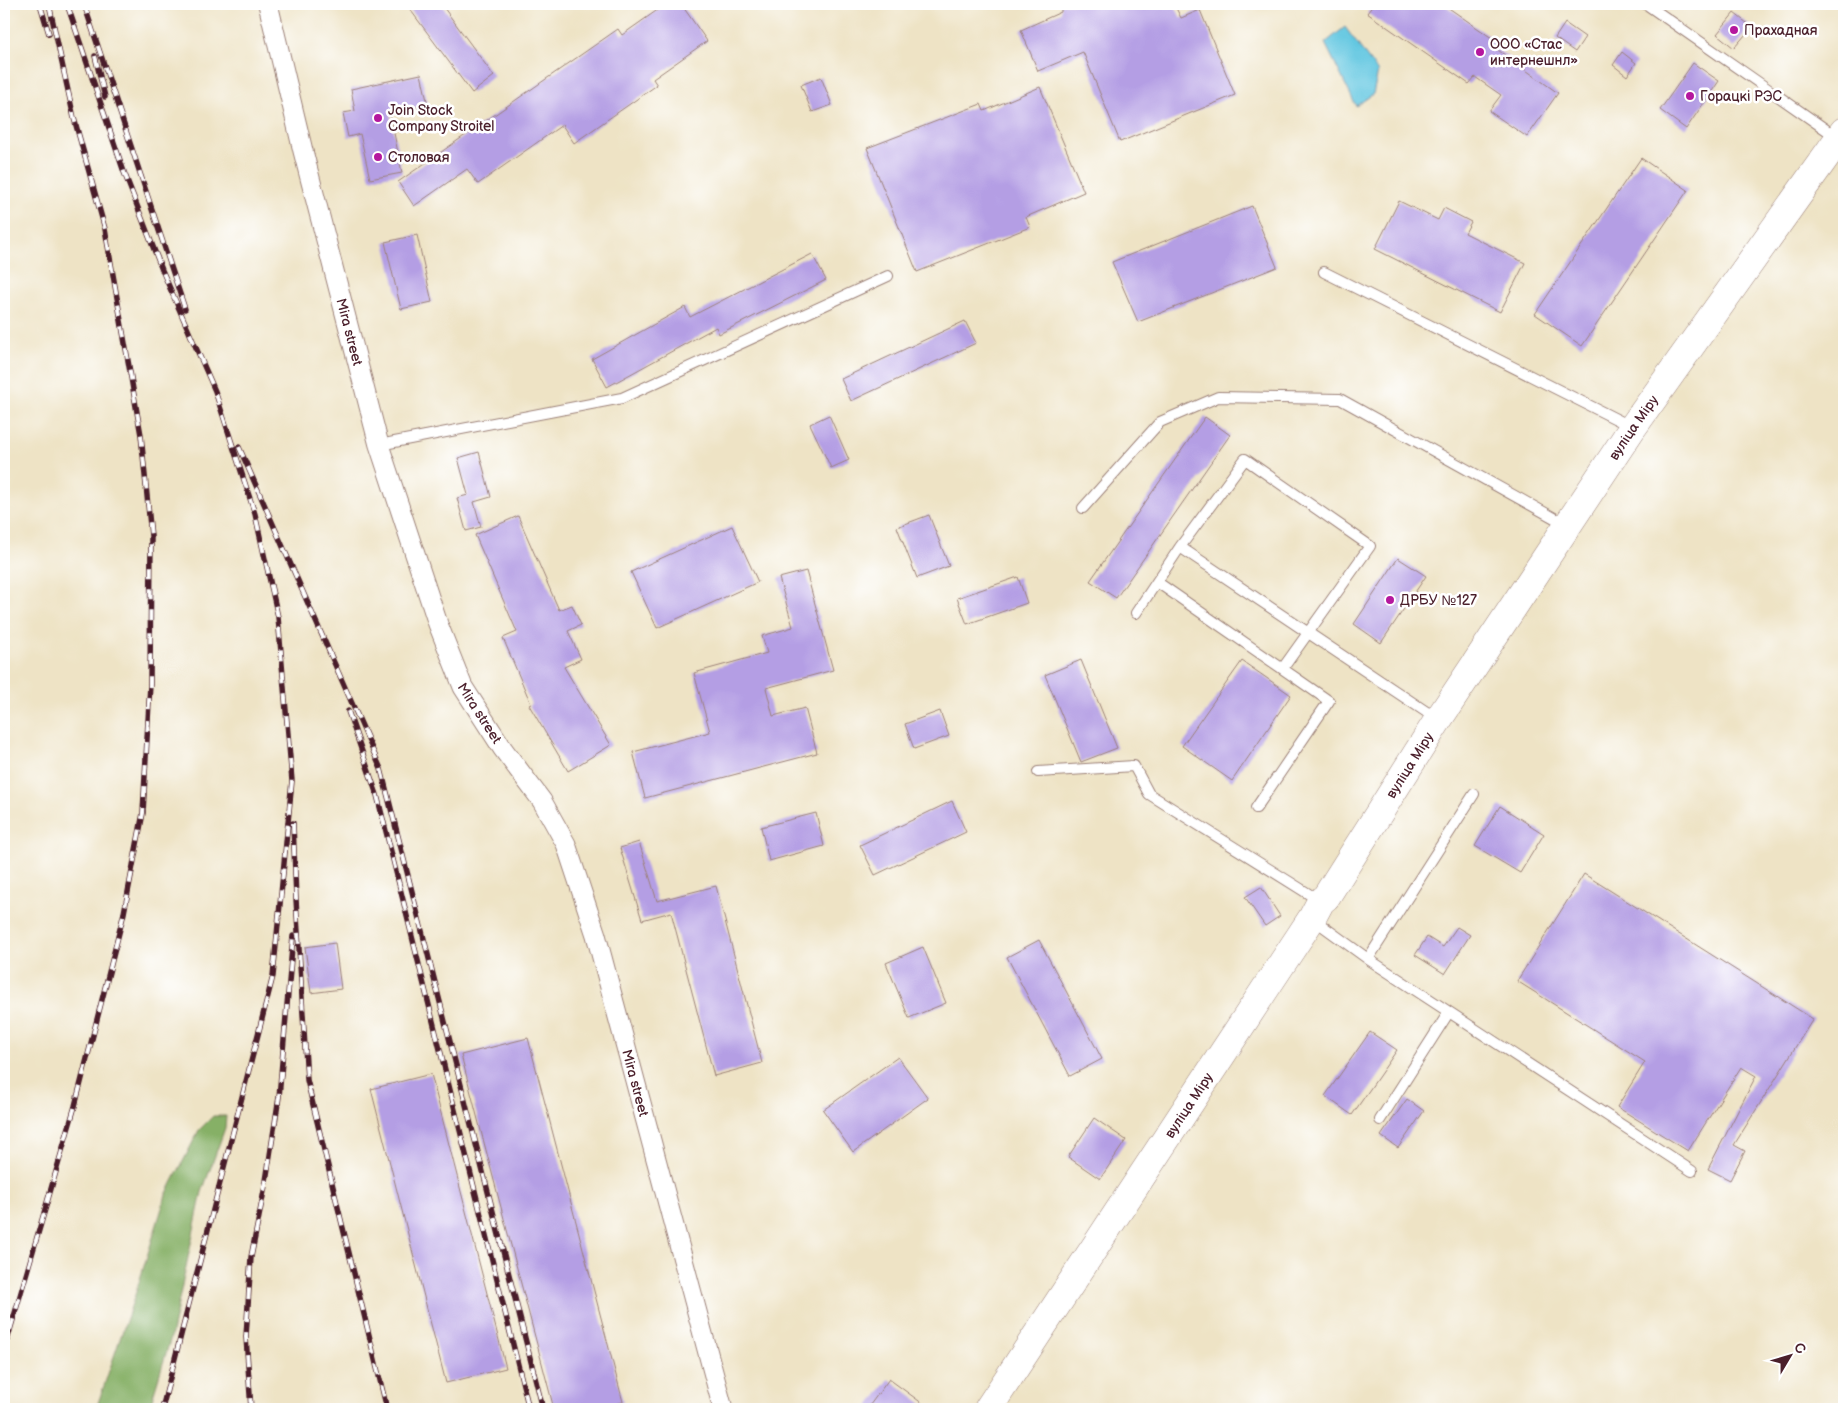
<svg xmlns="http://www.w3.org/2000/svg" width="1848" height="1413" font-family="'Balsamiq Sans',sans-serif">
	<style>
		.forest { fill: #86b066; stroke: #686848 }
		.water { fill: #63c7e1; stroke: #567386 }
		.building { fill: #b49ee4 }
		.lines { fill: none; stroke-linecap: round; stroke-linejoin: round }
		.service-casing { stroke: #9c8178; stroke-width: 12 }
		.minor-casing { stroke: #9c8178; stroke-width: 21 }
		.primary-casing { stroke: #9c8178; stroke-width: 29 }
		.service { stroke: #fff; stroke-width: 10 }
		.minor { stroke: #fff; stroke-width: 19 }
		.primary { stroke: #fff; stroke-width: 28 }
		.rail-casing { stroke: #4a1f2b; stroke-width: 5.5 }
		.rail { stroke: #fff; stroke-width: 4; stroke-dasharray: 11; stroke-linecap: butt }
		.poi-dot { fill: #b5179e; stroke: #fff; stroke-width: 2 }
		.labels { text-anchor: middle; dominant-baseline: central; stroke-width: 5; stroke-linejoin: round; paint-order: stroke }
		.poi-label { font-size: 14px; fill: #4a1f2b; stroke: #fff; text-anchor: start }
		.street-label { font-size: 14px; fill: #4a1f2b; stroke: #fff }
	</style>
	<rect width="100%" height="100%" fill="#fff"/>
	<filter id="ink" filterUnits="userSpaceOnUse"><feTurbulence type="fractalNoise" baseFrequency=".02" numOctaves="2"/><feDisplacementMap in="SourceGraphic" scale="10" xChannelSelector="R" yChannelSelector="G"/><feConvolveMatrix kernelMatrix="1 2 1 2 8 2 1 2 1" color-interpolation-filters="sRGB"/></filter>
	<filter id="wash" filterUnits="userSpaceOnUse"><feTurbulence type="fractalNoise" baseFrequency=".0096" numOctaves="4" result="noise"/><feDisplacementMap in="SourceGraphic" scale="20" xChannelSelector="R" yChannelSelector="G"/><feGaussianBlur stdDeviation="1.12" result="paint"/><feColorMatrix in="noise" values="0 0 0 0 0 0 0 0 0 0 0 0 0 0 0 0 0 1.4 0 .05"/><feComposite in="paint" operator="in"/></filter>
	<g filter="url(#wash)">
		<rect width="100%" height="100%" fill="#eee3c5"/>
		<path class="forest" d="M213,1116H226L225,1128L202,1192L171,1337L149,1409H96L136,1292L166,1195L199,1130Z"/>
		<path class="water" d="M1345,27L1378,72L1373,94L1356,106L1325,43Z"/>
		<g id="blocks">
			<path class="building" d="M406,4H441L494,76L472,93Z
				M666,4H681L707,41L653,79L657,85L574,143L562,125L478,184L467,169L414,206L398,182L618,29L622,35Z
				M1061,4H1174L1181,18L1200,10L1235,95L1120,142L1083,52L1038,71L1021,30L1061,12Z
				M1374,4H1443L1499,43L1495,48L1558,93L1527,137L1489,111L1501,95L1475,77L1469,84L1367,13Z
				M1734,13L1752,27L1734,48L1717,34Z
				M1565,23L1585,37L1575,52L1555,38Z
				M1622,52L1636,63L1627,76L1613,65Z
				M1693,63L1719,81L1686,129L1660,110Z
				M421,74L428,105L390,113L402,173L370,179L360,134L348,137L343,113L355,111L351,89Z
				M821,77L832,105L812,112L801,85Z
				M1040,87L1084,192L1026,217L1030,227L917,272L867,148L981,104L984,111Z
				M1641,158L1688,190L1582,346L1535,314Z
				M1399,201L1438,220L1444,208L1471,222L1465,233L1525,263L1500,312L1375,249Z
				M1252,206L1277,267L1138,322L1112,262Z
				M417,235L432,302L401,309L385,242Z
				M812,254L826,280L719,334L716,327L607,387L592,359L685,307L690,317Z
				M965,321L976,343L851,401L841,379Z
				M829,415L849,460L831,468L810,424Z
				M1205,417L1230,435L1116,598L1090,581Z
				M479,452L491,497L474,502L481,527L466,531L457,498L468,495L458,458Z
				M929,515L949,566L917,578L897,527Z
				M518,516L559,610L572,605L581,625L568,631L581,659L564,667L611,745L568,771L529,705L531,704L503,638L517,632L475,535Z
				M732,526L758,582L657,628L631,572Z
				M1398,558L1426,576L1381,643L1354,624Z
				M806,571L833,670L766,688L773,716L805,708L817,753L645,798L633,752L710,732L694,673L767,653L762,636L793,627L779,578Z
				M1018,577L1027,603L967,624L957,598Z
				M1081,660L1117,748L1081,762L1045,675Z
				M1242,661L1291,695L1232,781L1182,746Z
				M940,711L949,736L914,749L905,724Z
				M952,801L966,832L875,875L860,845Z
				M1500,806L1544,834L1520,873L1475,846Z
				M816,813L824,846L769,861L761,827Z
				M639,842L657,901L716,886L762,1063L714,1076L671,912L642,920L620,848Z
				M1584,874L1813,1019L1734,1145L1745,1151L1730,1180L1708,1169L1756,1076L1741,1067L1688,1151L1617,1107L1645,1062L1517,981Z
				M1261,887L1280,916L1265,926L1245,897Z
				M1457,927L1470,935L1445,974L1415,955L1427,937L1443,947Z
				M1039,940L1102,1059L1070,1076L1007,957Z
				M335,943L341,989L311,993L305,947Z
				M923,947L946,1003L909,1018L886,963Z
				M1370,1032L1397,1050L1352,1115L1325,1096Z
				M528,1038L623,1402L594,1409H554L461,1055Z
				M898,1057L928,1098L853,1152L823,1110Z
				M431,1074L506,1368L446,1383L371,1089Z
				M1407,1099L1424,1111L1398,1148L1381,1136Z
				M1094,1118L1126,1140L1100,1179L1068,1157Z
				M889,1379L930,1409H867Z"/>
		</g>
	</g>
	<g filter="url(#ink)">
		<use href="#blocks" fill-opacity="0" stroke="#9c8178" stroke-width="1"/>
		<g class="lines">
			<g class="service-casing">
				<path id="service" d="M1646,4L1838,138
					M1324,272L1632,427
					M379,445L622,398L888,276
					M1083,508L1160,422L1218,397L1340,399L1567,525
					M1180,547L1437,719
					M1157,582L1329,701L1256,808
					M1136,613L1180,547L1245,459L1370,546L1283,668
					M1038,772L1134,766L1149,794L1320,901
					M1313,919L1368,959L1692,1171
					M1368,959L1474,794
					M1380,1120L1449,1012"/>
			</g>
			<g class="minor-casing">
				<g id="minor">
					<path id="s1" d="M268,4L303,151L379,445L438,624L463,687L503,749L542,801L566,844L596,935L723,1409"/>
				</g>
			</g>
			<g class="primary-casing">
				<g id="primary">
					<path id="s2" d="M988,1409L1312,918L1321,901L1326,897L1438,720L1633,427L1844,131"/>
				</g>
			</g>
			<use href="#service" class="service"/>
			<use href="#minor" class="minor"/>
			<use href="#primary" class="primary"/>
			<g class="rail-casing">
				<path id="rail" d="M40,4L49,34
					M67,4L124,172L162,270L215,391L255,514L278,617L292,781L273,976L162,1409
					M84,4L185,309
					M95,56L105,97
					M239,447L381,769L543,1409
					M348,711L377,795L529,1409
					M293,823L296,899L307,1080L387,1409
					M4,1351L75,1106L124,913L143,813L150,684L151,536L141,435L105,229L74,118L49,4
					M251,1409L246,1337L251,1257L266,1181L279,1097L293,936"/>
			</g>
			<use href="#rail" class="rail"/>
		</g>
	</g>
	<g class="poi-dot">
		<circle cx="1734" cy="30" r="5"/>
		<circle cx="1480" cy="52" r="5"/>
		<circle cx="1690" cy="96" r="5"/>
		<circle cx="378" cy="118" r="5"/>
		<circle cx="378" cy="157" r="5"/>
		<circle cx="1390" cy="600" r="5"/>
	</g>
	<g class="labels">
		<g class="poi-label">
			<text x="1744" y="30">Прахадная</text>
			<text x="1490" y="44">ООО «Стас<tspan x="1490" dy="16">интернешнл»</tspan></text>
			<text x="1700" y="96">Горацкі РЭС</text>
			<text x="388" y="110">Join Stock<tspan x="388" dy="16">Company Stroitel</tspan></text>
			<text x="388" y="157">Столовая</text>
			<text x="1400" y="600">ДРБУ №127</text>
		</g>
		<g class="street-label">
			<text stroke="none"><textPath href="#s1" startOffset="338">Mira street</textPath></text>
			<text stroke="none"><textPath href="#s2" startOffset="1175">вуліца Міру</textPath></text>
			<text stroke="none"><textPath href="#s1" startOffset="742">Mira street</textPath></text>
			<text stroke="none"><textPath href="#s2" startOffset="770">вуліца Міру</textPath></text>
			<text stroke="none"><textPath href="#s1" startOffset="1148">Mira street</textPath></text>
			<text stroke="none"><textPath href="#s2" startOffset="364">вуліца Міру</textPath></text>
		</g>
	</g>
	<rect width="1848" height="1413" fill="none" stroke="#fff" stroke-width="20"/>
	<g transform="translate(1790 1356) rotate(52)" stroke="#ffffff" stroke-width="4" paint-order="stroke">
	<path d="M0-4L9 19L0 12L-9 19Z" fill="#4a1f2b"/>
	<text y="-8" font-size="14" font-weight="bold" text-anchor="middle" fill="#4a1f2b">С</text>
	</g>
</svg>
